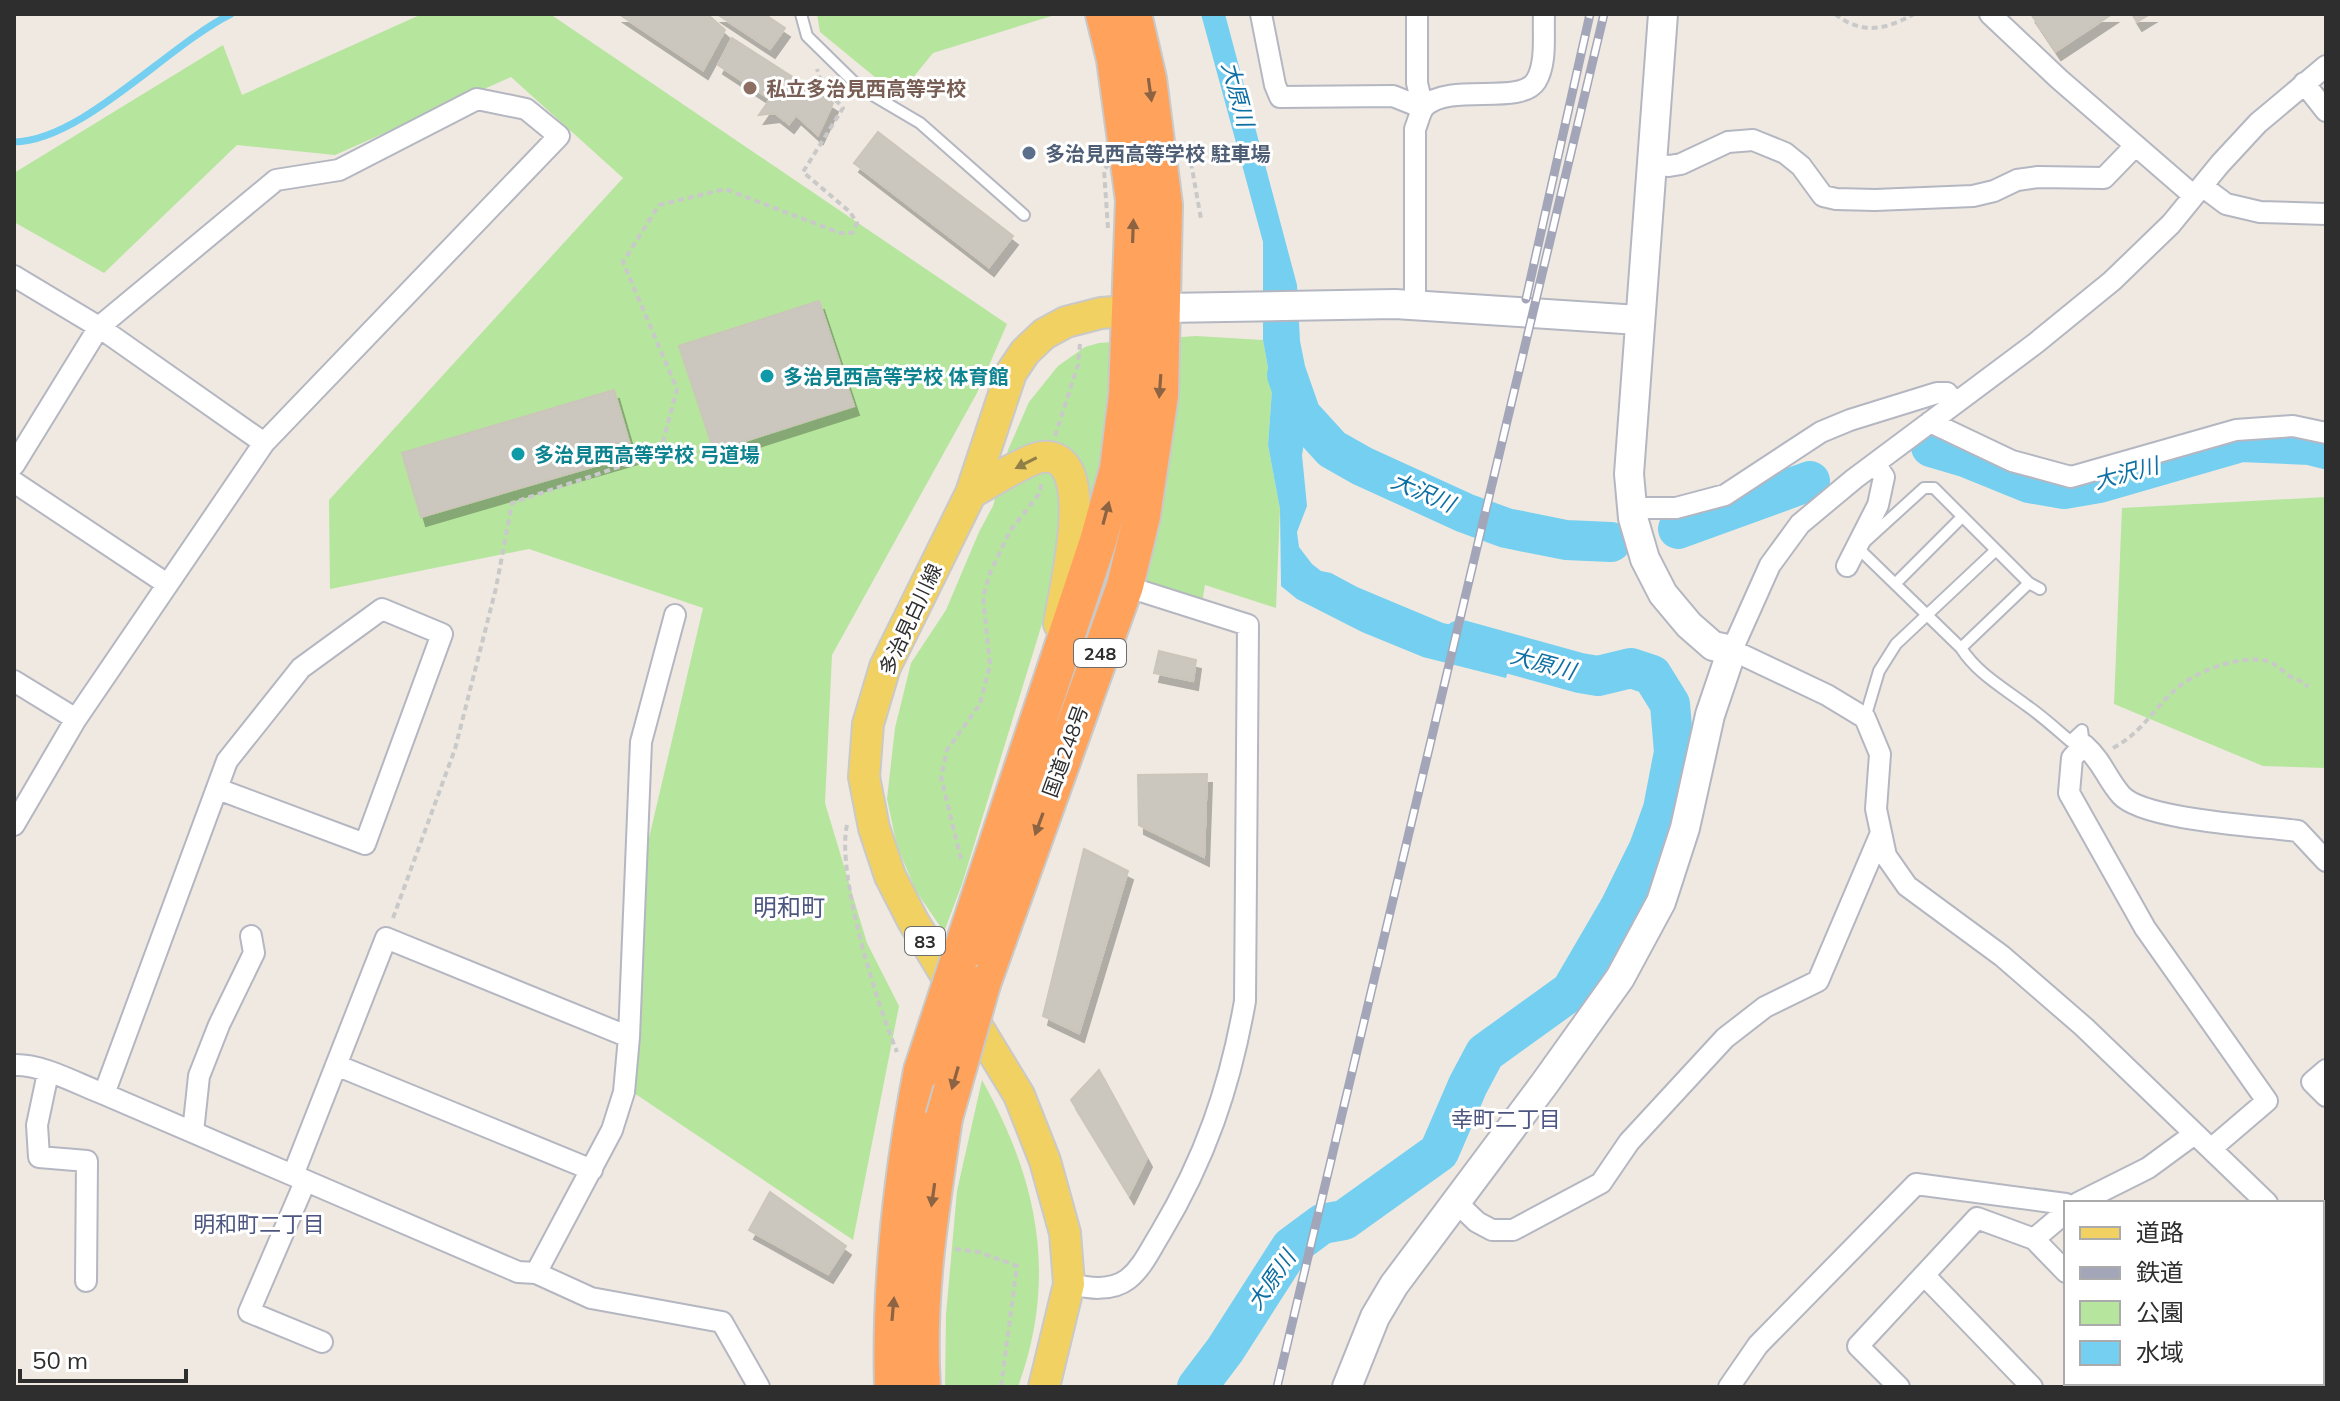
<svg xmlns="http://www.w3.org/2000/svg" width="2340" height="1401" font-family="Mulish,'Noto Sans JP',sans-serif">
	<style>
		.green { fill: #b6e59e }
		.water { fill: #75cff0 }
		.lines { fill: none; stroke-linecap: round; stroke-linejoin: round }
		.stream { stroke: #75cff0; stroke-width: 7 }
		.river { stroke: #75cff0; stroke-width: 40 }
		.building { fill: #cbc7bf; stroke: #cbc5ba; stroke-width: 2; filter: url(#shadow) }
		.lane-casing { stroke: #b4b7c1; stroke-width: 14 }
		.street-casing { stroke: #b4b7c1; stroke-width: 24 }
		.secondary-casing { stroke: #b4b7c1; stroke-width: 32 }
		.primary-casing { stroke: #c9c9c9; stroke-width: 34 }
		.highway-casing { stroke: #c9c9c9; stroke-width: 40 }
		.path { stroke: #c9c9c9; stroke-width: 4; stroke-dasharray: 6 4; stroke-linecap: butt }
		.lane { stroke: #fff; stroke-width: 10 }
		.street { stroke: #fff; stroke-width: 20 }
		.secondary { stroke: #fff; stroke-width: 28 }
		.primary { stroke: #f2d163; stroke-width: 30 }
		.highway { stroke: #ffa35c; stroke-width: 36 }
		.rail-casing { stroke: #a3a6b8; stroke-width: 9 }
		.rail { stroke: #fff; stroke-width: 6; stroke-dasharray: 18; stroke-linecap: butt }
		.highway-bridge-casing { stroke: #c9c9c9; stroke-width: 40; stroke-linecap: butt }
		.path-bridge { stroke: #c9c9c9; stroke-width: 4; stroke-dasharray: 6 4; stroke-linecap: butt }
		.highway-bridge { stroke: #ffa35c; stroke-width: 36 }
		.oneway { fill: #8c6343 }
		.oneway2 { fill: #908048 }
		.education-dot { fill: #8d6e63; stroke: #fff; stroke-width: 3 }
		.service-dot { fill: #5c6f8a; stroke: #fff; stroke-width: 3 }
		.culture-dot { fill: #0f9aa8; stroke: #fff; stroke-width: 3 }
		.labels { text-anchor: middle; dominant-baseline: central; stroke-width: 6; stroke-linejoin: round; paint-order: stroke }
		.shield { fill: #fff; stroke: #6d6d6d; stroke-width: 2 }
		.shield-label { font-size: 18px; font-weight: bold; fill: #2e2e2e }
		.education-label { font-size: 20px; font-weight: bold; fill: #785e54; stroke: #fff; text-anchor: start }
		.service-label { font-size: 20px; font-weight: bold; fill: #4e5e75; stroke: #fff; text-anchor: start }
		.culture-label { font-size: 20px; font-weight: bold; fill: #0d838f; stroke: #fff; text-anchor: start }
		.street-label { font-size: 20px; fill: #2e2e2e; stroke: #fff }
		.water-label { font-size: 22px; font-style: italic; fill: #0d6fa3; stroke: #fff }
		.neighbourhood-label { font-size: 22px; fill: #4d5680; stroke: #fff }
		.quarter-label { font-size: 24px; fill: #4d5680; stroke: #fff }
	</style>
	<defs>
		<filter id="shadow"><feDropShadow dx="5" dy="9" stdDeviation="0" flood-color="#0004"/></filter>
	</defs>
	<rect width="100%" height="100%" fill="#efe9e1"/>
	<path class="green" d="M422,14H550L1007,324L977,393L832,655L825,803L867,943L899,1006L853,1240L634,1093L645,855L703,608L529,549L330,589L329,500L623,178L511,77L335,155L237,145L104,273L14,222V173L223,45L242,95Z
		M817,14H1058L933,53L898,96L820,32Z
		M1196,336L1263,340L1272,390L1268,445L1280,509L1276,608L1205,585L1202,603L1061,562L962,884L944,932L916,891L897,846L887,799L895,728L911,663L946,610L979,532L993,506L1008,450L1029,402L1058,366L1085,347L1099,343Z
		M2326,497V768L2263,766L2114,704L2122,508Z
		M982,1080C1038,1180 1058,1277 1018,1387H945L946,1315L957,1191Z"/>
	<path class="water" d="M1201,14H1225L1297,285L1300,341L1308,381L1309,414L1302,455L1307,506L1297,532L1299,547L1312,564L1321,571L1331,573L1357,587L1443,623L1473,630L1498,641L1515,644L1506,678L1423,657L1362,632L1297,599L1281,586L1280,509L1268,445L1272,390L1263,340V242Z"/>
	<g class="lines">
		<path class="stream" d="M14,142C82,141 167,46 231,14"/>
		<path class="river" d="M1287,375L1301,415L1332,449L1362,466L1465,513L1506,528L1566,540L1611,542
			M1931,447L1965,457L2029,483L2064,489L2099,483L2241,442L2310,445L2326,449
			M1678,529L1810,481
			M1197,1387L1225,1350L1291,1247L1322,1224L1344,1220L1439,1152L1468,1085L1485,1053L1571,991L1620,907L1649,848L1663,809L1674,752L1670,704L1652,675L1631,668L1598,676L1580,673L1461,640"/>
	</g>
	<path class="building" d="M619,14H707L725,30L703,70Z
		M717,14H764L785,28L770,49Z
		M2031,14H2112L2056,51Z
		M2132,14H2150L2137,22Z
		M732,38L833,103L818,135L796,115L789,124L775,113L759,115L770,99L718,65Z
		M878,132L1013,236L989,267L854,163Z
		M819,301L854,406L714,451L679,346Z
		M614,390L633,455L421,517L402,453Z
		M1159,651L1196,660L1193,681L1154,673Z
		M1207,774L1204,857L1139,825L1138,775Z
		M1084,849L1128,871L1079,1033L1043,1016Z
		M1099,1070L1147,1158L1129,1195L1071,1100Z
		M770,1192L846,1246L828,1274L749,1230Z"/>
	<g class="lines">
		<g class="lane-casing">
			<path id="lane" d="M801,14L807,36L859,87L920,123L1024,215
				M1895,584L1962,517
				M2040,589L2029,583L1934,488H1924L1858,548L1961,648C1977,673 2002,687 2026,705C2042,716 2056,729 2070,741L2082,730L2084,745
				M1961,648L2029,583
				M1865,718L1879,671L1896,644L1996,550"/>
		</g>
		<g class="street-casing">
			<path id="street" d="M1261,14L1275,85L1280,97L1393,96L1423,108
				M1417,14V83L1423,108
				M1990,14L2059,79L2194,196
				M2304,83L2326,111
				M1650,164L1669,166L1681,164L1728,142L1753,140L1785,153L1801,166L1823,196L1836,199L1875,200L1973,196L1994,191L2017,180L2038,177L2104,178L2135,146
				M2202,186L2226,204L2260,212L2326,214
				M14,276L99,327L264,443
				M1415,305V129C1418,122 1420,111 1425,106C1451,82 1520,106 1536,81C1547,63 1543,35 1544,14
				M1930,422L2012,461L2071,477L2236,430L2293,426L2326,433
				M14,465L99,327L276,180L339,170L477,99L526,109L559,136L264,443L76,719L14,825
				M14,482L167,584
				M1632,508H1676L1725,495L1821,432L1850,420L1937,393H1947L1955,403
				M1847,566L1878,505L1884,477L1875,464
				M14,681L76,719
				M14,1065C43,1064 77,1084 104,1094L518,1272L536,1273L591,1298L722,1322L759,1387
				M336,1065L592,1170
				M2326,1070L2312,1082L2326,1096
				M48,1073L37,1125L39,1157L87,1161L86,1281
				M104,1094L227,761L301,668L382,609L442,634L365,844L218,789
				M193,1132L199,1076L219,1025L254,953L251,936
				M2212,1148L2267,1101L2145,928L2069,793L2072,758L2084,745C2103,762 2106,778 2121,795C2143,820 2261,826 2298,831L2326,861
				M293,1175L386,938L629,1037
				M305,1182L249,1312L322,1342
				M1456,1202L1477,1222L1492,1230H1513L1601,1183L1629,1142L1725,1038L1765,1007L1818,981L1881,833
				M2078,1203L2148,1168L2193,1135
				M2267,1203L2084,1027L2002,956L1907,886L1886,856L1876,809L1880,754L1865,718L1827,695L1732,650L1770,565L1800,524L1854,479L2036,343L2112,281L2171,224L2220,164L2258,123L2326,66
				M2034,1239L2066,1212
				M2322,1258L2326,1259
				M536,1273L612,1130L624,1092L629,1037L641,742L675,615
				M1925,1276L2032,1387
				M1069,1284C1088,1288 1111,1292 1128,1279C1142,1268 1150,1250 1160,1234C1205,1159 1230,1087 1245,1001L1248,625L1125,586
				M2171,1383L2175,1387
				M1729,1387L1758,1345L1916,1184L2066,1204
				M1899,1387L1858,1346L1977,1218L2034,1239L2066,1272
				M2129,1387L2131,1383
				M2232,1387L2234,1383"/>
		</g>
		<g class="secondary-casing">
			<path id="secondary" d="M1164,308L1395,304L1639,320
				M1347,1387L1375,1317L1394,1285L1545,1083L1620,978L1661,902L1685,828L1710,715L1732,650L1713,646L1689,625L1663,594L1645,559L1633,518L1629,474L1663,14"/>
		</g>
		<g class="primary-casing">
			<path id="primary" d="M971,493C988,484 1026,459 1042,457C1101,451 1063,594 1059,624
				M1044,1387L1069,1284L1065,1233L1045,1161L1019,1095L913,921L890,876L874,828L864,777L868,724L885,667L971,493L1011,373L1025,352L1044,334L1066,322L1101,313L1154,309"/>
		</g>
		<g class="highway-casing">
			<path id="highway" d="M959,959L1098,541L1118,469L1127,395L1134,200L1115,59L1104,14
				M982,984L1125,586L1142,516L1160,395L1164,205L1148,79L1133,14
				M893,1387C890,1281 902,1175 922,1071
				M922,1387C916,1296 931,1207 944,1118"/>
		</g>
		<path class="path" d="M1835,14C1862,35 1885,30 1914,14
			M1055,436L1078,365L1080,344
			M2113,748C2143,732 2153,709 2176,689C2197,671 2234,657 2262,660C2273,661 2279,668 2288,675C2295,680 2300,679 2308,687
			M847,825C836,874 877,1004 897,1052
			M961,859L941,777L947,750L980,704L990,665L983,597L990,573L1010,531L1039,494L1042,483
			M393,918L455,749L496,588L512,503L660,453L677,389L623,262L659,205L725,189L840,233H852L857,223L850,212L803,172L843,108L822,85L817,69
			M955,1249L979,1252L1017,1266L1001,1387"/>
		<use href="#lane" class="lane"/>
		<use href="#street" class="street"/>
		<use href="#secondary" class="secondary"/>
		<use href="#primary" class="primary"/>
		<use href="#highway" class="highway"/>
		<g class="rail-casing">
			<path id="rail" d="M1526,299L1590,14
				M1277,1387L1604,14"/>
		</g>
		<use href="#rail" class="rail"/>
		<g class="highway-bridge-casing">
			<path id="highway-bridge" d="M922,1071L959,959
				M944,1118L982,984"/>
		</g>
		<path class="path-bridge" d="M1108,228L1104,170L1114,157L1182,149L1190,157L1201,219"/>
		<use href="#highway-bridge" class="highway-bridge"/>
	</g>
	<defs><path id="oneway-solid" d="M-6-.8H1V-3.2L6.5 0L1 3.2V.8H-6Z" transform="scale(2)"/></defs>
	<g class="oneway">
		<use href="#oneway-solid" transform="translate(1150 90) rotate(82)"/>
		<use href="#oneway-solid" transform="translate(1133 231) rotate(-88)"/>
		<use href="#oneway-solid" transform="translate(1160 386) rotate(94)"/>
		<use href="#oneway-solid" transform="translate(1106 513) rotate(-75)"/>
		<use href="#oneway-solid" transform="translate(1039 824) rotate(110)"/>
		<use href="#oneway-solid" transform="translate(955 1078) rotate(106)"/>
		<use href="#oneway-solid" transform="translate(933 1195) rotate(98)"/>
		<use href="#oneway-solid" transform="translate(893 1309) rotate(-85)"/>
	</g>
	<use class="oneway2" href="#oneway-solid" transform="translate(1026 463) rotate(153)"/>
	<circle class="education-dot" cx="750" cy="88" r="8"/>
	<circle class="service-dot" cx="1029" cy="153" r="8"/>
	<g class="culture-dot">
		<circle cx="767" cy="376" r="8"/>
		<circle cx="518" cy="454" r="8"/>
	</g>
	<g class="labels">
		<g class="shield">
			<rect x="1074" y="639" width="52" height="28" rx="6"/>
			<rect x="905" y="927" width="40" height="28" rx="6"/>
		</g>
		<g class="shield-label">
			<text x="1100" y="653">248</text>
			<text x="925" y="941">83</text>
		</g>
		<g class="education-label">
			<text x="766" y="88">私立多治見西高等学校</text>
		</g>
		<g class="service-label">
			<text x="1045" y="153">多治見西高等学校 駐車場</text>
		</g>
		<g class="culture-label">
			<text x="783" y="376">多治見西高等学校 体育館</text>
			<text x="534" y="454">多治見西高等学校 弓道場</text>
		</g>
		<g class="street-label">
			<text transform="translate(910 619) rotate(-65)">多治見白川線</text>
			<text transform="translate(1065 751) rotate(-70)">国道248号</text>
		</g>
		<g class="water-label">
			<text transform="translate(1238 94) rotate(75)">大原川</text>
			<text transform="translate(2126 473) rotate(-15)">大沢川</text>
			<text transform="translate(1423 492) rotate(23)">大沢川</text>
			<text transform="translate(1543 663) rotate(15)">大原川</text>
			<text transform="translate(1271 1280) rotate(-55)">大原川</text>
		</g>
		<g class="neighbourhood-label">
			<text x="1506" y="1119">幸町二丁目</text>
			<text x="259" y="1224">明和町二丁目</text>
		</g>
		<g class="quarter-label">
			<text x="789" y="907">明和町</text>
		</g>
	</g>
	<rect width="2340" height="1401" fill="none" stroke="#2e2e2e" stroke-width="32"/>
	<rect x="2064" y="1201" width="260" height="184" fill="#ffffff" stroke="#ababab" stroke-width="2"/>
	<rect x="2080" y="1227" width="40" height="12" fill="#f2d163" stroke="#ababab" stroke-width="2"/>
	<text x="2136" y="1241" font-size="24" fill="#2e2e2e">道路</text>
	<rect x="2080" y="1267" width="40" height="12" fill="#a3a6b8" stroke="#ababab" stroke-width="2"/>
	<text x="2136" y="1281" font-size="24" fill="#2e2e2e">鉄道</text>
	<rect x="2080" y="1301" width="40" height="24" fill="#b6e59e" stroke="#ababab" stroke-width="2"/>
	<text x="2136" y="1321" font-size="24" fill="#2e2e2e">公園</text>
	<rect x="2080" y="1341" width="40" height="24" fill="#75cff0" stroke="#ababab" stroke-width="2"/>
	<text x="2136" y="1361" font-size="24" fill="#2e2e2e">水域</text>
	<path d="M20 1369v12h166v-12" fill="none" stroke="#2e2e2e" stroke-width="4"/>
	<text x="32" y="1369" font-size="24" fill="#2e2e2e" stroke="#ffffff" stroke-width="6" paint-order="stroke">50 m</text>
</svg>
